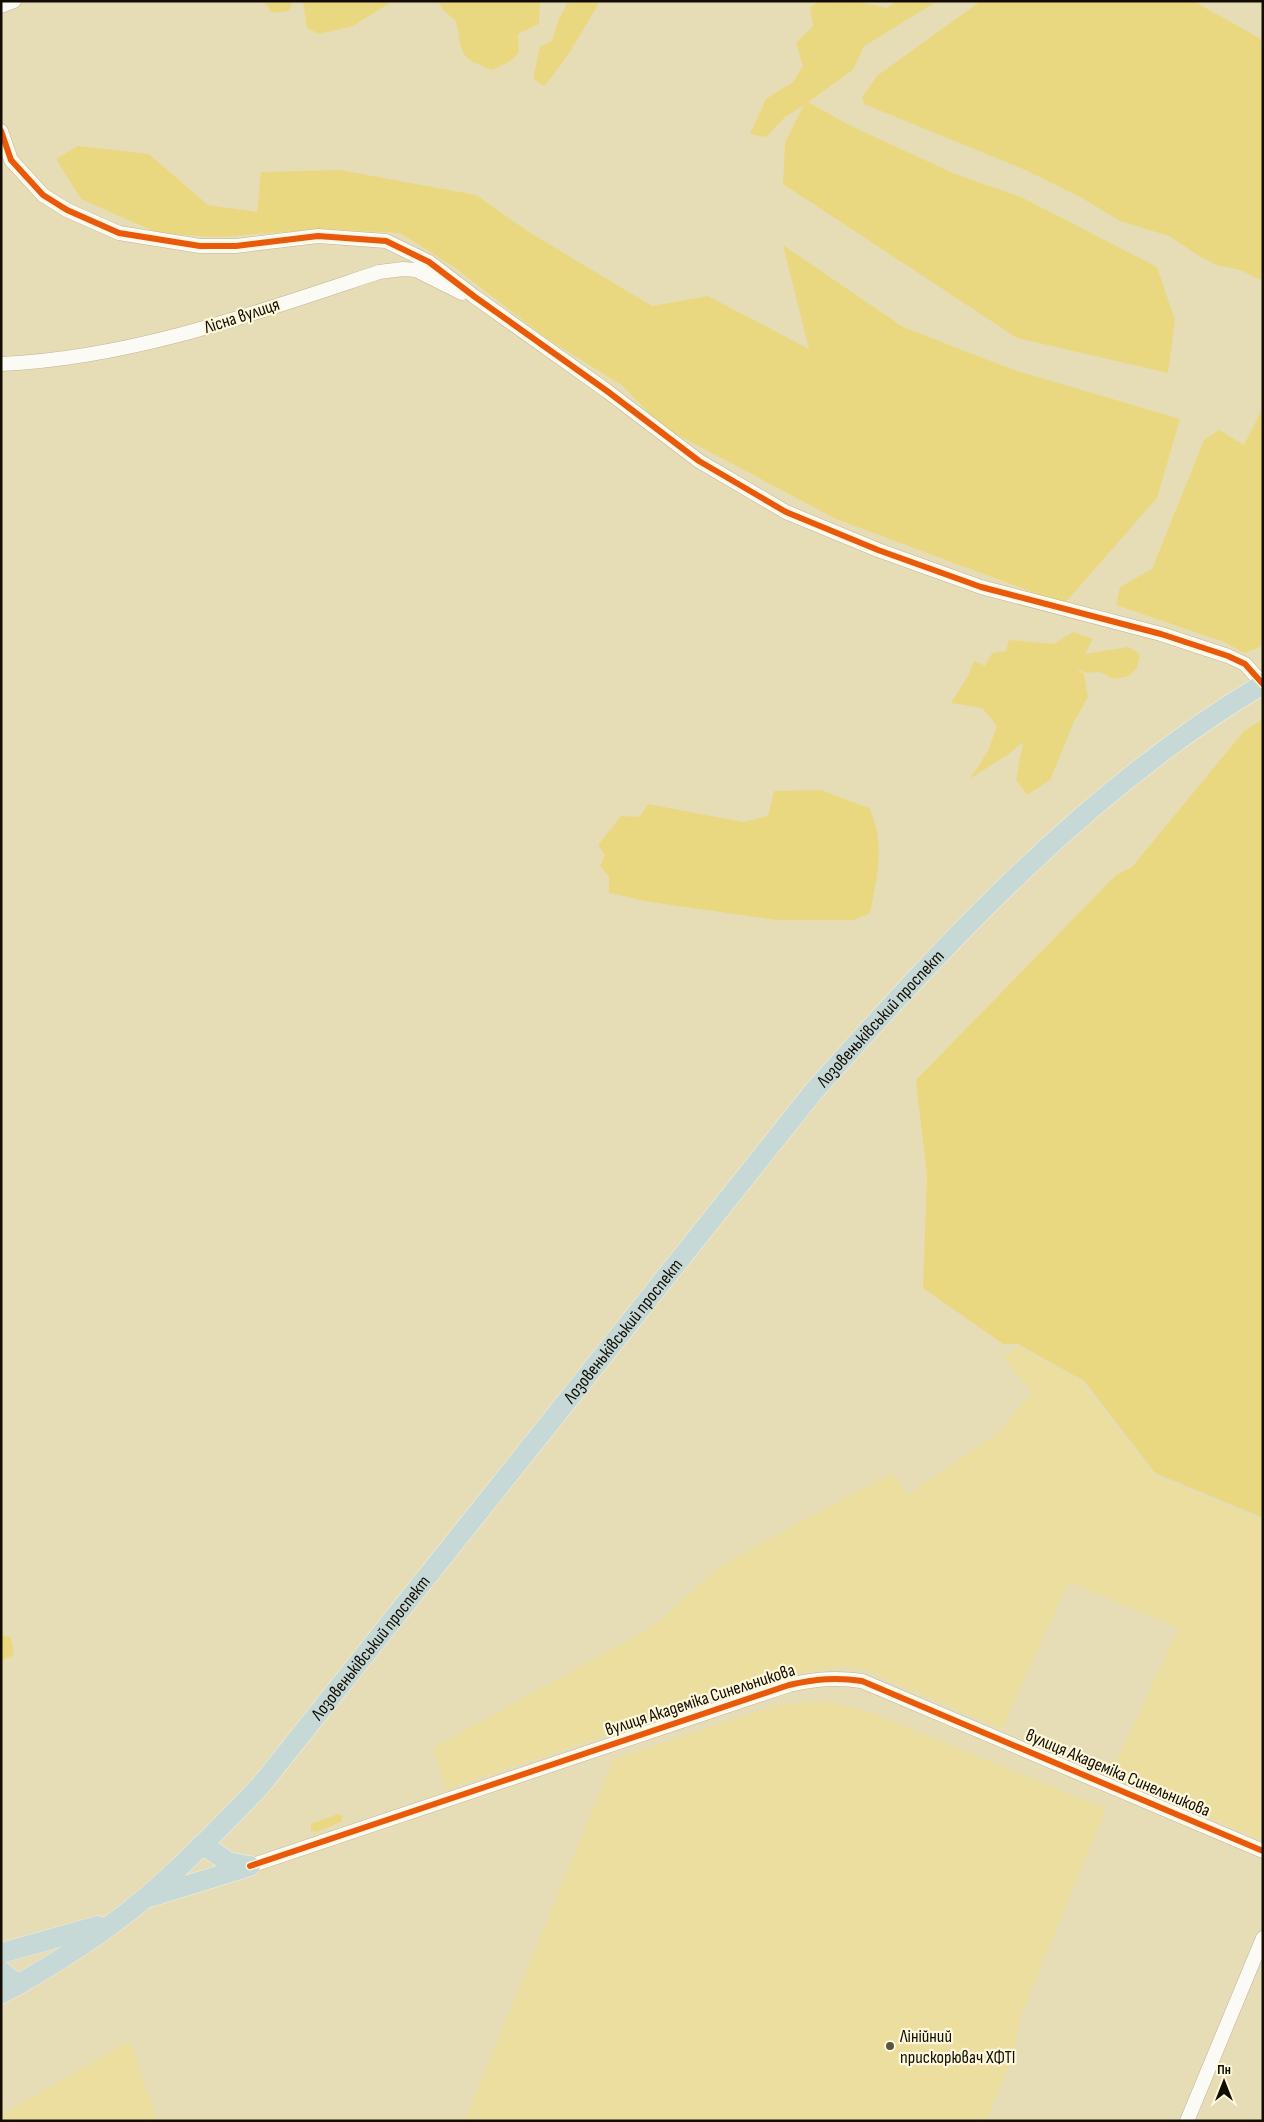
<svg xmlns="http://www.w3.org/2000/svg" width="1264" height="2122" font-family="'Sofia Sans Condensed',sans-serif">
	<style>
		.built { fill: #ecde9f }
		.green { fill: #ead880 }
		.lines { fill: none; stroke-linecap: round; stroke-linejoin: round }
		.minor-casing { stroke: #bdb597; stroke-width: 15 }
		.highway-casing { stroke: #f4f0de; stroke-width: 21 }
		.minor { stroke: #fbfaf4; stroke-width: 14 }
		.highway { stroke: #c7d9d7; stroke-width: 20 }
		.cycleway-casing { stroke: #fdf7db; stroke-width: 9 }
		.cycleway { stroke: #e8590c; stroke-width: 6 }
		.poi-dot { fill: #5c5640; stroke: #fdf7db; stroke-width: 2 }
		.labels { text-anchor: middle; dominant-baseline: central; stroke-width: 4.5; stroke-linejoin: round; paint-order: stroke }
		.street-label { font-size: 18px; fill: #120d00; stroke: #fdf7db }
		.poi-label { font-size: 18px; fill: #120d00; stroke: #fdf7db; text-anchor: start }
	</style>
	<rect width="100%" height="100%" fill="#e6ddb6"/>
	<path class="built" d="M1017,1346L1080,1381L1155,1476L1263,1521V1841L1110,1775L1179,1628L1069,1582L1002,1729L866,1670L843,1667L787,1674L446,1789L433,1748L652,1627L718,1568L765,1541L892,1473L908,1495L995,1435L1032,1393L1004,1359Z
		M823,1701L870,1712L1106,1809L1020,2018L1014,2054L986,2121H465L613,1760L775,1706Z
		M130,2041L158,2121H1V2115Z"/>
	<path class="green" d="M260,1H293L289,11L272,13L267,5Z
		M303,1H393L353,26L319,34L307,28Z
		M438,1H540L539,24L518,34L519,52L511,61L492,70C457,57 463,54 456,21L443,10Z
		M568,1H600C583,30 567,60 544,86L533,79L540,47L552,41L558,21Z
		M820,1H854L887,8L896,1H938L864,46L853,70L808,102L849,125L955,174L1021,197L1157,267L1175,320L1168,373L1017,338L783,184L785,143L803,106L785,117L766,137L750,134L766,99L793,82L803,66L796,43L813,26L810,7Z
		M981,1H1193L1263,40V281L1240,270L1217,265L1199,256L1169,236L1120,221L1082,198L1023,169L864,104L862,97L878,75Z
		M78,146L149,154L208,205L257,212L261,172L340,170L476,195L529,232L652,306L708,296L809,349L783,245L903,327L1014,370L1180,419L1157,498L1064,604L836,519L661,426L623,386L546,338L454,267L400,233L324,229L218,237L160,234L81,199L56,159Z
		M1263,407V646L1244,653L1224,642L1116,605L1120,587L1152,569L1204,440L1219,430L1244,445Z
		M1073,632L1093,639L1085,654L1128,647L1140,654L1137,668L1129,676L1114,679L1099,672L1086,673L1075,668L1084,674L1088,697L1074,722L1050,780L1027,795L1016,780L1023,742L1010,753L970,779L988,751L997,726L982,708L951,703L969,674L974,661L985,666L992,653L1006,651L1009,640L1054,644Z
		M1263,719V1518L1155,1473L1084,1381L1018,1344H1003L923,1288L927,1176L916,1080L1116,875L1132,867L1244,731Z
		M821,790L869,808C886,841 877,878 870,913L854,920H776L650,902L609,893V877L600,866L605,855L598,845L621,816L639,817L648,804L743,822L768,816L774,791Z
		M1,1635L11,1637L14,1655L1,1661Z
		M338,1814L343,1816L341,1822L316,1832L311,1831V1824Z"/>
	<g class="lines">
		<g class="minor-casing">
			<path id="minor" d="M1,6L14,1
				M1,131L11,160L43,195L67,210L119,233L200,246H236L318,236L386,241L429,262L475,297L607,391L699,461L786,512L878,550L981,587L1161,634L1228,656L1245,664L1263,684
				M1,364C132,358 256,313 379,272L403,269L416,270L462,293
				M250,1866L789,1685C815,1679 836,1677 862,1681L1263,1851
				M1187,2121L1263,1938"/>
		</g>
		<g class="highway-casing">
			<g id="highway">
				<path d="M202,1844L228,1862L248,1866"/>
				<path d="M150,1897L250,1866"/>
				<path d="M1,1953L98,1926"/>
				<path d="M1,1971L18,1985"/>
				<path id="s1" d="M1,1994C50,1967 101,1935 144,1899C185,1864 224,1824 261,1785L814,1091C948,941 1088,788 1263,684"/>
			</g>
		</g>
		<use href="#minor" class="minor"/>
		<use href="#highway" class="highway"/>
		<g class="cycleway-casing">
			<path id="cycleway" d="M1,131L11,160L43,195L67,210L119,233L200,246H236L318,236L386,241L429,262L475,297L607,391L699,461L786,512L878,550L981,587L1161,634L1228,656L1245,664L1263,684
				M250,1866L789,1685C815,1679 836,1677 862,1681L1263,1851"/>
		</g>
		<use href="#cycleway" class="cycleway"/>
	</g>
	<circle class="poi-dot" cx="890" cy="2046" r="5"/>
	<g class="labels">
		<g class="street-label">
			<text transform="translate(242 316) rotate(-18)">Лісна вулиця</text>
			<text stroke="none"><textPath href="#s1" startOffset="1321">Лозовеньківський проспект</textPath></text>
			<text stroke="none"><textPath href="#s1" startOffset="916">Лозовеньківський проспект</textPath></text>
			<text stroke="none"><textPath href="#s1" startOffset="511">Лозовеньківський проспект</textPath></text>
			<text transform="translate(700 1700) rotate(-18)">вулиця Академіка Синельникова</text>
			<text transform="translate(1118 1773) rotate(23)">вулиця Академіка Синельникова</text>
		</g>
		<g class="poi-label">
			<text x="900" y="2036">Лінійний<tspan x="900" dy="21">прискорювач ХФТІ</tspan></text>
		</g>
	</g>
	<rect width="1264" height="2122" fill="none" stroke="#120d00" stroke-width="5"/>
	<g transform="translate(1224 2082)" stroke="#fdf7db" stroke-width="4" paint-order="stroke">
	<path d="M0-4L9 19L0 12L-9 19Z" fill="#120d00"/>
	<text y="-8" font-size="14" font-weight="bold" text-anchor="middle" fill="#120d00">Пн</text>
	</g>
</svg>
